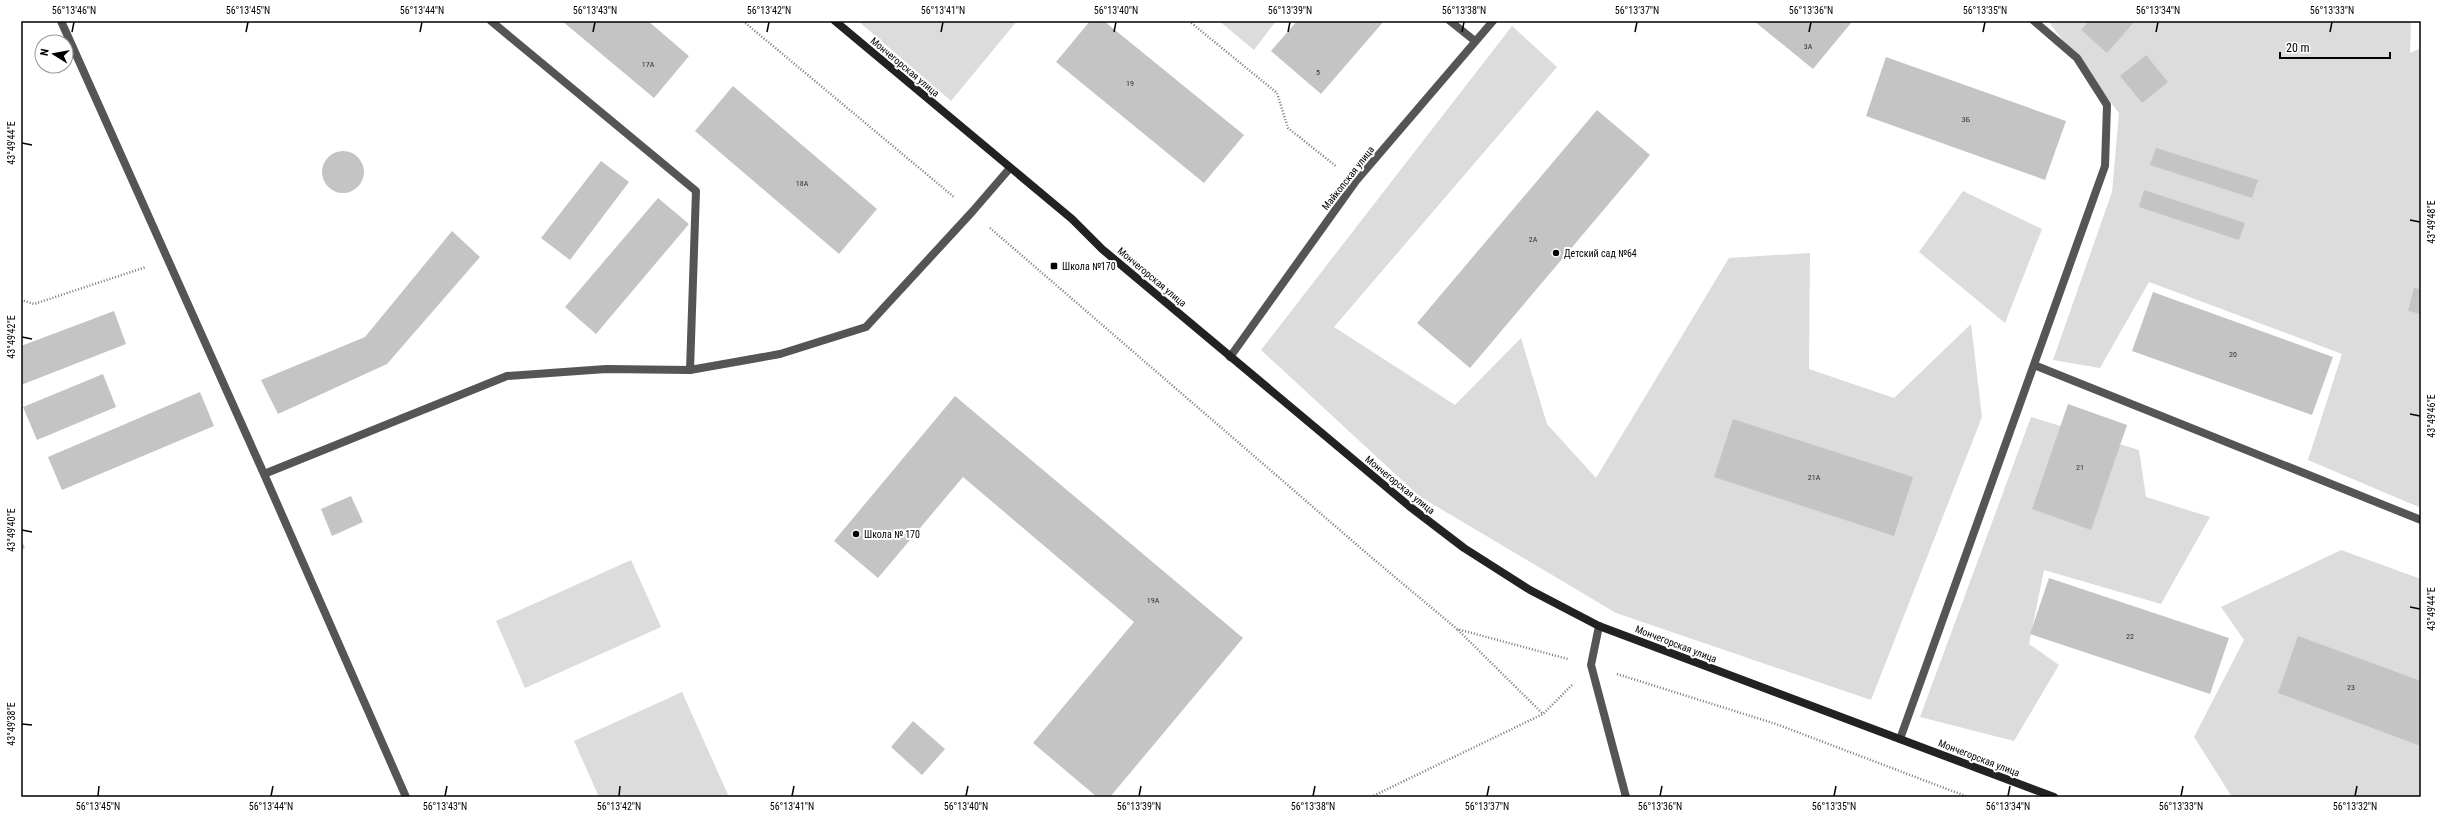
<svg xmlns="http://www.w3.org/2000/svg" width="2442" height="818" font-family="'Roboto Condensed',sans-serif">
	<style>
		.green { fill: #dcdcdc }
		.building { fill: #c4c4c4 }
		.lines { fill: none; stroke-linecap: round; stroke-linejoin: round }
		.path { stroke: #777; stroke-width: 2.5; stroke-dasharray: 1 2; stroke-linecap: butt }
		.lane { stroke: #555; stroke-width: 8 }
		.street { stroke: #555; stroke-width: 8 }
		.secondary { stroke: #222; stroke-width: 8 }
		.ticks { fill: none; stroke: #000; stroke-width: 1.5 }
		.poi-dot { fill: #000; stroke: #fff; stroke-width: 1.5 }
		.labels { text-anchor: middle; dominant-baseline: central; stroke-width: 4; stroke-linejoin: round; paint-order: stroke }
		.number-label { font-size: 8px; fill: #313131 }
		.street-label { font-size: 10px; fill: #000; stroke: #fff }
		.poi-label { font-size: 10px; fill: #000; stroke: #fff; text-anchor: start }
		.neatline { fill: none; stroke: #000; stroke-width: 1.5 }
		.ticks-label { font-size: 10px; text-anchor: middle; fill: #000 }
	</style>
	<rect width="100%" height="100%" fill="#fff"/>
	<path class="green" d="M858,21H1017L951,101Z
		M1219,21H1276L1254,50Z
		M2048,21H2411L2410,53L2421,48V508L2308,460L2342,354L2149,282L2100,368L2053,360L2112,192L2119,113Z
		M1512,26L1557,67L1334,327L1455,405L1521,338L1547,424L1596,478L1729,258L1810,253L1809,369L1894,398L1971,324L1982,417L1871,700L1616,613L1419,496L1261,350Z
		M1963,191L2042,229L2005,323L1919,252Z
		M2031,417L2139,450L2146,497L2210,517L2161,604L2044,570L2029,644L2059,665L2014,741L1920,717Z
		M2341,550L2421,579V797H2232L2194,737L2244,640L2221,607Z
		M631,560L661,627L525,688L496,621Z
		M682,692L729,797H599L574,741Z"/>
	<path class="building" d="M562,21H648L689,56L654,98Z
		M1090,21H1104L1244,135L1204,183L1056,62Z
		M1297,21H1384L1321,94L1271,51Z
		M1754,21H1848L1851,23L1813,69Z
		M2089,21H2135L2107,53L2081,30Z
		M2146,55L2168,82L2142,103L2120,76Z
		M1886,57L2066,121L2045,180L1866,116Z
		M733,86L877,209L839,254L695,131Z
		M1597,110L1650,155L1470,368L1417,323Z
		M2156,148L2258,180L2252,198L2150,165Z
		M322 172a21 21 0 1 1 42 0a21 21 0 1 1-42 0Z
		M601,161L629,182L570,260L541,238Z
		M2144,190L2245,223L2239,240L2139,207Z
		M658,198L689,224L596,334L565,307Z
		M452,231L480,257L387,364L278,414L261,380L365,337Z
		M2414,288L2421,289V314L2408,311Z
		M2153,292L2333,357L2312,415L2132,351Z
		M114,311L126,344L21,385V346Z
		M103,374L116,407L37,440L23,407Z
		M200,392L214,426L62,490L48,457Z
		M955,396L1243,638L1110,797H1097L1033,743L1134,622L963,477L878,578L834,541Z
		M2068,404L2127,425L2091,530L2032,509Z
		M1733,419L1913,477L1894,536L1714,477Z
		M351,496L363,522L332,536L321,509Z
		M21,539L25,548L21,550Z
		M2049,578L2229,638L2210,694L2030,634Z
		M2298,636L2421,681V746L2278,693Z
		M913,721L945,749L922,775L891,747Z"/>
	<g class="lines">
		<path class="path" d="M743,21L954,197
			M1189,21L1277,93L1288,128L1337,167
			M990,228L1371,557L1457,629L1568,659
			M21,300L34,304L146,267
			M1458,630L1543,714
			M1617,674L1776,724L1968,797
			M1371,797L1543,714L1572,685"/>
		<path class="lane" d="M61,21L264,474L406,797
			M491,21L696,191L690,370
			M1450,21L1475,41
			M2034,365L2421,520
			M264,474L507,376L606,369L690,370L780,354L866,327L972,212L1010,168
			M1599,626L1591,665L1626,797
			M1900,739L2105,166L2107,105L2077,58L2034,21"/>
		<path class="street" d="M1230,357L1356,181L1493,21"/>
		<path class="secondary" d="M835,21L1072,219L1102,249L1409,506L1464,548L1530,590L1599,626L2054,797"/>
	</g>
	<path class="ticks" d="M72,32L74,22M246,32L248,22M420,32L422,22M593,32L595,22M767,32L769,22M941,32L943,22M1114,32L1116,22M1288,32L1290,22M1462,32L1464,22M1635,32L1637,22M1809,32L1811,22M1983,32L1985,22M2156,32L2158,22M2330,32L2332,22M22,143L32,145M2410,220L2420,222M22,337L32,339M2410,414L2420,416M22,530L32,532M2410,607L2420,609M22,724L32,725M98,796L99,786M271,796L273,786M445,796L447,786M619,796L620,786M792,796L794,786M966,796L968,786M1139,796L1141,786M1313,796L1315,786M1487,796L1489,786M1660,796L1662,786M1834,796L1836,786M2008,796L2010,786M2181,796L2183,786M2355,796L2357,786"/>
	<g class="poi-dot">
		<circle cx="1556" cy="253" r="4"/>
		<rect x="1050" y="262" width="8" height="8" rx="2"/>
		<circle cx="856" cy="534" r="4"/>
	</g>
	<g class="labels">
		<g class="number-label">
			<text x="1808" y="46">3А</text>
			<text x="648" y="64">17А</text>
			<text x="1318" y="72">5</text>
			<text x="1130" y="83">19</text>
			<text x="1966" y="119">3Б</text>
			<text x="802" y="183">18А</text>
			<text x="1533" y="239">2А</text>
			<text x="2233" y="354">20</text>
			<text x="2080" y="467">21</text>
			<text x="1814" y="477">21А</text>
			<text x="1153" y="600">19А</text>
			<text x="2130" y="636">22</text>
			<text x="2351" y="687">23</text>
		</g>
		<g class="street-label">
			<text transform="translate(905 67) rotate(40)">Мончегорская улица</text>
			<text transform="translate(1348 178) rotate(-52)">Майкопская улица</text>
			<text transform="translate(1152 277) rotate(40)">Мончегорская улица</text>
			<text transform="translate(1400 485) rotate(39)">Мончегорская улица</text>
			<text transform="translate(1676 644) rotate(21)">Мончегорская улица</text>
			<text transform="translate(1979 758) rotate(21)">Мончегорская улица</text>
		</g>
		<g class="poi-label">
			<text x="1564" y="253">Детский сад №64</text>
			<text x="1062" y="266">Школа №170</text>
			<text x="864" y="534">Школа № 170</text>
		</g>
	</g>
	<rect width="2442" height="818" fill="none" stroke="#ffffff" stroke-width="44"/>
	<g transform="translate(54 54) rotate(281)"><circle r="19" fill="#ffffff" stroke="#999999"/>
	<path d="M0-3L7 15L0 10L-7 15Z" fill="#000000"/>
	<text y="-6" font-size="11" font-weight="bold" text-anchor="middle" fill="#000000">N</text>
	</g>
	<path d="M2280 52v6h110v-6" fill="none" stroke="#000000" stroke-width="2"/>
	<text x="2286" y="52" font-size="12" fill="#000000" stroke="#ffffff" stroke-width="3" paint-order="stroke">20 m</text>
	<rect x="22" y="22" width="2398" height="774" class="neatline"/>
	<g class="ticks-label">
		<text x="74" y="14">56°13'46"N</text>
		<text x="248" y="14">56°13'45"N</text>
		<text x="422" y="14">56°13'44"N</text>
		<text x="595" y="14">56°13'43"N</text>
		<text x="769" y="14">56°13'42"N</text>
		<text x="943" y="14">56°13'41"N</text>
		<text x="1116" y="14">56°13'40"N</text>
		<text x="1290" y="14">56°13'39"N</text>
		<text x="1464" y="14">56°13'38"N</text>
		<text x="1637" y="14">56°13'37"N</text>
		<text x="1811" y="14">56°13'36"N</text>
		<text x="1985" y="14">56°13'35"N</text>
		<text x="2158" y="14">56°13'34"N</text>
		<text x="2332" y="14">56°13'33"N</text>
		<text transform="translate(11 143) rotate(-90)" y="4">43°49'44"E</text>
		<text transform="translate(2431 222) rotate(-90)" y="4">43°49'48"E</text>
		<text transform="translate(11 337) rotate(-90)" y="4">43°49'42"E</text>
		<text transform="translate(2431 416) rotate(-90)" y="4">43°49'46"E</text>
		<text transform="translate(11 530) rotate(-90)" y="4">43°49'40"E</text>
		<text transform="translate(2431 609) rotate(-90)" y="4">43°49'44"E</text>
		<text transform="translate(11 724) rotate(-90)" y="4">43°49'38"E</text>
		<text x="98" y="810">56°13'45"N</text>
		<text x="271" y="810">56°13'44"N</text>
		<text x="445" y="810">56°13'43"N</text>
		<text x="619" y="810">56°13'42"N</text>
		<text x="792" y="810">56°13'41"N</text>
		<text x="966" y="810">56°13'40"N</text>
		<text x="1139" y="810">56°13'39"N</text>
		<text x="1313" y="810">56°13'38"N</text>
		<text x="1487" y="810">56°13'37"N</text>
		<text x="1660" y="810">56°13'36"N</text>
		<text x="1834" y="810">56°13'35"N</text>
		<text x="2008" y="810">56°13'34"N</text>
		<text x="2181" y="810">56°13'33"N</text>
		<text x="2355" y="810">56°13'32"N</text>
	</g>
</svg>
